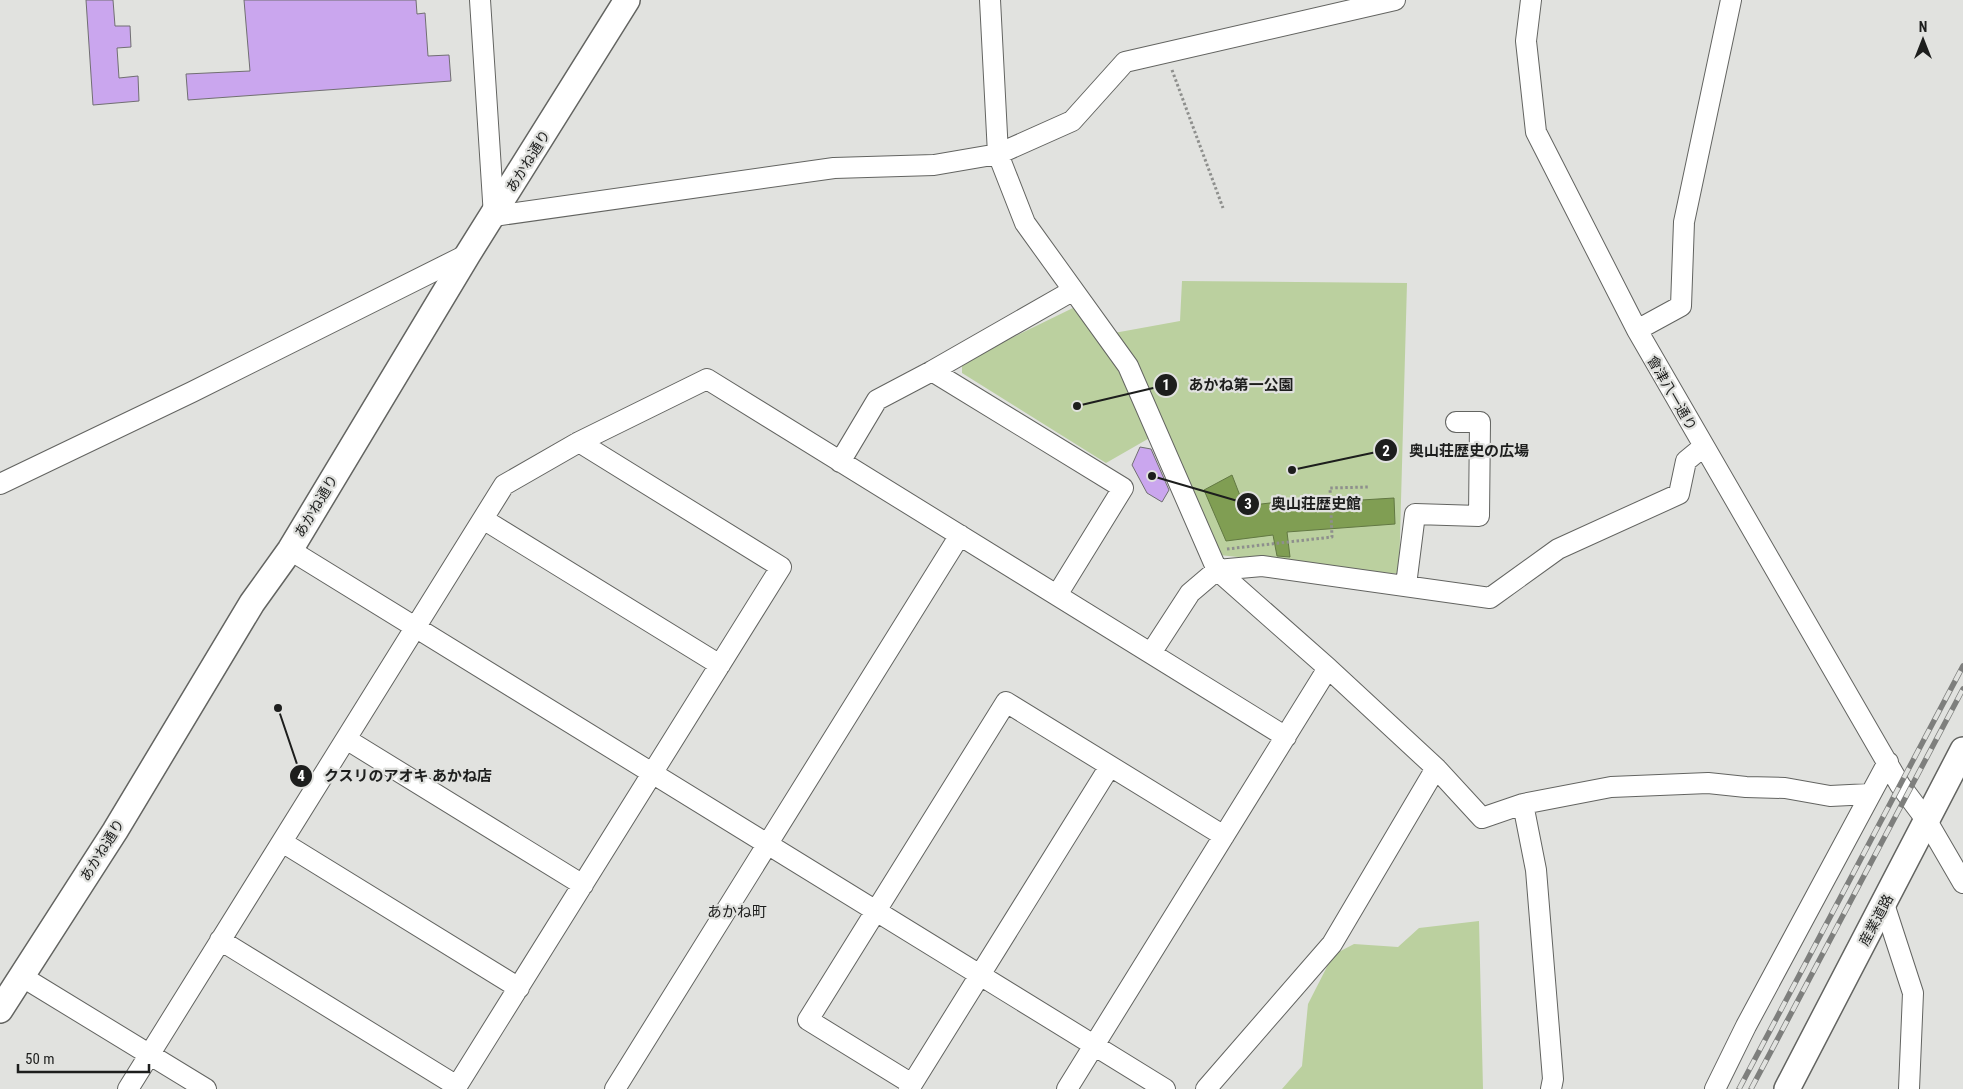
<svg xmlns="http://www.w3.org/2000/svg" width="1963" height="1089" font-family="'Roboto Condensed','Noto Sans JP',sans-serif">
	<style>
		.green { fill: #bbd09f }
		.water { fill: #809e53; stroke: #627843 }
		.building { fill: #caa6ee; stroke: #716f72 }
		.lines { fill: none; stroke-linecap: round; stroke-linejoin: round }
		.minor-casing { stroke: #636461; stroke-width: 22 }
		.tertiary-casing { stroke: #636461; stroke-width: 28 }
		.path { stroke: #8e8f8d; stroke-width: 3; stroke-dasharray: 2.5 2.5; stroke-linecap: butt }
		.minor { stroke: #fff; stroke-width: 20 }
		.tertiary { stroke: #fff; stroke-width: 25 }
		.rail-casing { stroke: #7e7f7d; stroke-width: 5.5 }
		.rail { stroke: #e1e2df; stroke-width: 4; stroke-dasharray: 11; stroke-linecap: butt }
		.labels { text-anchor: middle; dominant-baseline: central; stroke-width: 4.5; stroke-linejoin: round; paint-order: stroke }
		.street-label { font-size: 14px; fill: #1d1e1d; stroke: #e1e2df }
		.neighbourhood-label { font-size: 15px; fill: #1d1e1d; stroke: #e1e2df }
		.leader { fill: none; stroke: #1d1e1d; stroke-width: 2 }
		.callout-dot { fill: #1d1e1d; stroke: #e1e2df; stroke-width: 2 }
		.mark-label { font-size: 15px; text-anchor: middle; font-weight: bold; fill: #fff }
		.callout-label { font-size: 15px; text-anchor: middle; font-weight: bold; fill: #1d1e1d; stroke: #e1e2df; stroke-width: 4.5; stroke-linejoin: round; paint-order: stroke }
	</style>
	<rect width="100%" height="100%" fill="#e1e2df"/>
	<path class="green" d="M1182,281L1407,283L1399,574L1219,555L1114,333L1180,321Z
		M1077,306L1127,375L1153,436L1106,463L962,373V362Z
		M1479,921L1483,1089H1282L1302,1066L1308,1004L1333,955L1354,944L1398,947L1419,928Z"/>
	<path class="water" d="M1232,475L1244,506L1322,497L1329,502L1394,498L1395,524L1287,532L1290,557L1277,556L1273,535L1226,541L1204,490Z"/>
	<path class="building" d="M86,0H113L115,26H130L131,47L117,48L119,78L138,76L139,101L93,105Z
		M244,0H416L417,14L425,13L428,56L449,55L451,81L188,100L186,74L250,71Z
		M1140,447L1151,449L1169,490L1162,502L1147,493L1132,465Z"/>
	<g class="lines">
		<g class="minor-casing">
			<path id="minor" d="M480,0L494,216L834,168L934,165L998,154L1072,121L1125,62L1395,0
				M990,0L998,154L1025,223L1128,366L1217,570L1328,668L1436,768L1482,818L1523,804L1536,870L1553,1079L1551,1089
				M1531,0L1526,41L1536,132L1637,330L1900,785L1927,821L1963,883
				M1637,330L1681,306L1684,222L1731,0
				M932,371L1123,488L1057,595
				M840,462L877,400L932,371L1072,291
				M0,484L192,392L468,254
				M483,519L720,665
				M290,550L1165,1089
				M1406,585L1415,514L1479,516L1480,422H1456
				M1151,653L1190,593L1217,570L1262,566L1490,598L1558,549L1679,494L1686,461L1703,447
				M346,739L583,885
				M1523,804L1611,787L1708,783L1746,787L1785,788L1830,796L1870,794
				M282,842L519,988
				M1884,904L1913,993L1909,1089
				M220,940L457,1086L781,567L579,442
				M21,976L206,1089
				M912,1084L808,1020L1006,702L1224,836
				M128,1089L504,485L579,442L707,379L1286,737
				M615,1089L960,535
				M909,1089L1110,766
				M1067,1089L1328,668
				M1206,1089L1332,944L1436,768
				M1715,1089L1746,1026L1888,762"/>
		</g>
		<g class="tertiary-casing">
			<path id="tertiary" d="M0,1010L115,831L252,603L290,550L468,254L627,0
				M1787,1089L1963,750"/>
		</g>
		<path class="path" d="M1172,70L1223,208
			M1227,549L1332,537L1330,488L1370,487"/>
		<use href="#minor" class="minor"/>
		<use href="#tertiary" class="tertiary"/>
		<g class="rail-casing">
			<path id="rail" d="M1739,1089L1963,666
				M1751,1089L1963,689"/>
		</g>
		<use href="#rail" class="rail"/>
	</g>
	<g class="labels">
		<g class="street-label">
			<text transform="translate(528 161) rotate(-58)">あかね通り</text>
			<text transform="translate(1672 393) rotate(60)">會津八一通り</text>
			<text transform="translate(316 506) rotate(-59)">あかね通り</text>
			<text transform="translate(102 850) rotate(-58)">あかね通り</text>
			<text transform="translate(1876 920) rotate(-62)">産業道路</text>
		</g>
		<g class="neighbourhood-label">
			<text x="737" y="912">あかね町</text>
		</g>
	</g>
	<path class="leader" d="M1077 406L1166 385M1292 470L1386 450M1152 476L1248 504M278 708L301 776"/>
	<g class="callout-dot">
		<circle cx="1077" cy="406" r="5"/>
		<circle cx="1292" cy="470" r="5"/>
		<circle cx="1152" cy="476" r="5"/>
		<circle cx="278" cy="708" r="5"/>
		<circle cx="1166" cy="385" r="12"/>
		<circle cx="1386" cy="450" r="12"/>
		<circle cx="1248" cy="504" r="12"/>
		<circle cx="301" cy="776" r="12"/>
	</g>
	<g class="mark-label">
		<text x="1166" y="390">1</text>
		<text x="1386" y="456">2</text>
		<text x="1248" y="509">3</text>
		<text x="301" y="781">4</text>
	</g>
	<g class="callout-label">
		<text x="1241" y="390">あかね第一公園</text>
		<text x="1469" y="456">奥山荘歴史の広場</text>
		<text x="1316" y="509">奥山荘歴史館</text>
		<text x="408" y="781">クスリのアオキ あかね店</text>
	</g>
	<g transform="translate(1923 40)" stroke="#e1e2df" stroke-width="4" paint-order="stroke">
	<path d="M0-4L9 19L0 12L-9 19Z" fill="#1d1e1d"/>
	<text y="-8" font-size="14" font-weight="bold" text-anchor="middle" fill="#1d1e1d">N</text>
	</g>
	<path d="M18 1064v8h131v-8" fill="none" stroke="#1d1e1d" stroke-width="2.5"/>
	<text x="25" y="1064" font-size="15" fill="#1d1e1d" stroke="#e1e2df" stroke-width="4" paint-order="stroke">50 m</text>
</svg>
